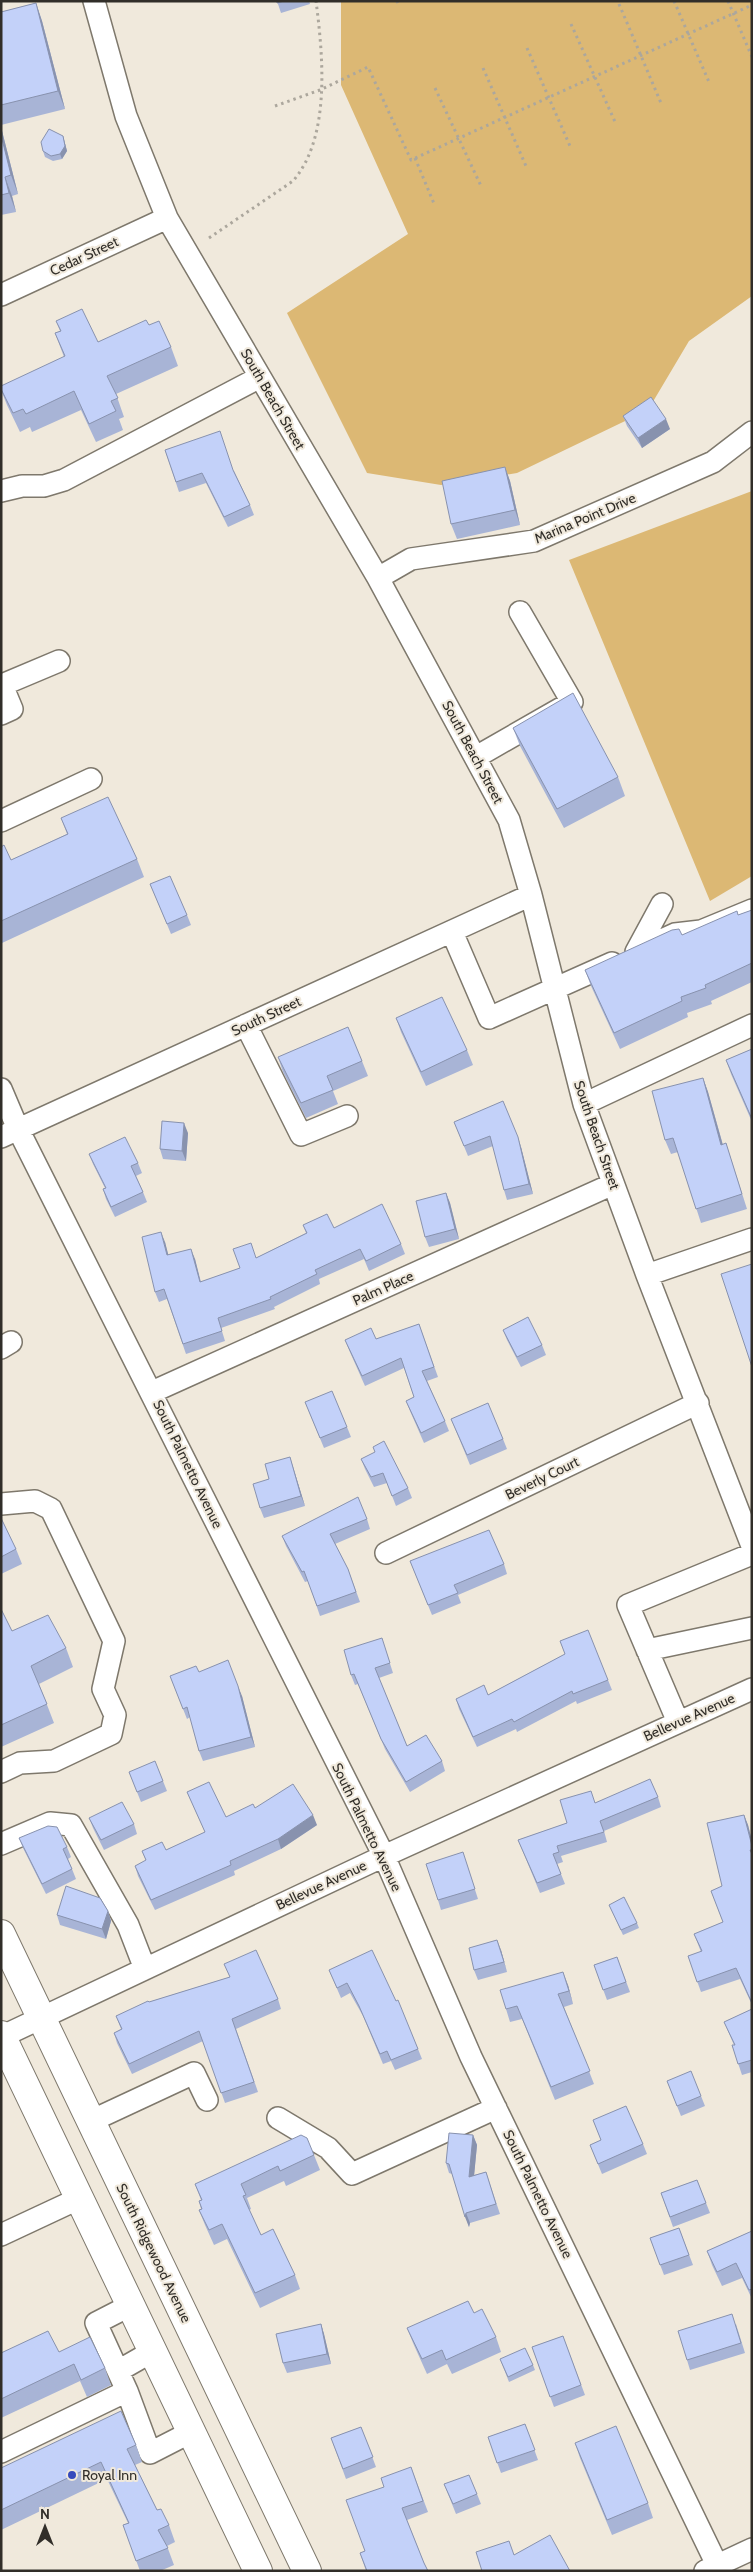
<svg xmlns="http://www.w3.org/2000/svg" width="753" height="2572" font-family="Cabin,sans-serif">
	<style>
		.water { fill: #dcb874 }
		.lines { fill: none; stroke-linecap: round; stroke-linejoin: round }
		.minor-casing { stroke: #7e786c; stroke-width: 24 }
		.major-casing { stroke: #7e786c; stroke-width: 30 }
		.path { stroke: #aca79d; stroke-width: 3; stroke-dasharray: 2.5 4; stroke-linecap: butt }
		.minor { stroke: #fff; stroke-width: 21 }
		.major { stroke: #fff; stroke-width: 28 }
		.wall { fill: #a8b4d6 }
		.shaded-wall { fill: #8892ae }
		.building { fill: #c3d1f9; stroke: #8892ae }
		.poi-dot { fill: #364abc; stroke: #f0e9dc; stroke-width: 2 }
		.labels { text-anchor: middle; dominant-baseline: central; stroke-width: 4; stroke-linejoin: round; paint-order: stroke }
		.street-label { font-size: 14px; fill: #312e29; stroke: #f0e9dc }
		.poi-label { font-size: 14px; fill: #312e29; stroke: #f0e9dc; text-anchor: start }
	</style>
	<rect width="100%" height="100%" fill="#f0e9dc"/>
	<path class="water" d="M341,1H752V296L689,341L648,410L517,473L441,485L367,473L287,313L408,234L341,85Z
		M752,491V876L710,901L569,560Z"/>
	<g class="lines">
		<g class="minor-casing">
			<path id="minor" d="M94,1L126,116L167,218L378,578L509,820L531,895L584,1104L647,1275L752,1546
				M1,295L167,218
				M1,491L22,486H44L64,480L260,377
				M378,578L411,559L534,541L713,462L752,432
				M1,714L12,709L2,685L59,661
				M476,757L572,702L520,612
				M1,821L91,779
				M452,932L489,1018L612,963
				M653,944L675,934L701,931L752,910
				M636,952L662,904
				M246,1025L301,1135L347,1116
				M1,1089L18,1129L384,1856L471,2057L720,2571
				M584,1104L752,1025
				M1,1137L531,895
				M647,1275L752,1239
				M1,1348L11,1342
				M152,1392L613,1184
				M1,1504L35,1501L51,1509L114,1641L103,1689L115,1715L111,1734L54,1761L20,1763L1,1772
				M386,1553L698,1403
				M647,1650L752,1628
				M678,1722L628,1605L752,1554
				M1,1844L50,1823L71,1825L128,1925L145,1969
				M1,2037L384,1856L752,1689
				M278,2118L328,2148L352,2174L496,2108
				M91,2121L194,2073L207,2100
				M1,2235L80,2198
				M118,2371L153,2351
				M127,2391L96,2323L131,2305
				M1,2452L127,2391L150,2453L191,2432
				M705,2571L752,2549"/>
		</g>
		<g class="major-casing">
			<path id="major" d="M1,1934L307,2571
				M1,2035L258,2571"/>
		</g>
		<path class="path" d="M397,1L398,3
			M674,1L709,82
			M728,1L752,57
			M619,4L661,103
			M571,24L616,124
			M527,48L570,146
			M483,68L526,166
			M435,88L481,186
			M275,106L320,90L368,67L411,160L752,5
			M415,158L435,206
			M209,238L293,181C331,137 323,56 316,1"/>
		<use href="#minor" class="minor"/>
		<use href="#major" class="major"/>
	</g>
	<path class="wall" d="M277,1H309L310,4L281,13Z
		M36,3L42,21L65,109L1,125V12Z
		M1,127L18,194L12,196L16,212L1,215Z
		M63,136L67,151L62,159L53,161L45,157L43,151Z
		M56,321L98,342L149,325L171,347L178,366L116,394L124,417L119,419L123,430L96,442L81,410L32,432L30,427L20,432L7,405L1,390L64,357L55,333L60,331Z
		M623,416L670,429L642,448L627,426Z
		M165,450L234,471L250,505L254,515L228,527L206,483L179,492Z
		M505,467L510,481L520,525L457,539L451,524Z
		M513,728L618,777L625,796L564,828L520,746Z
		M61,818L137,859L144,877L2,943L1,941V847L11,860L67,834Z
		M150,884L187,915L191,925L171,934Z
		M752,910V982L711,1001L712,1004L687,1013L688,1017L620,1049L591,986L585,970Z
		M396,1018L467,1050L473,1065L426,1086L401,1032Z
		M752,1049V1122L731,1074L726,1060Z
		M278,1057L362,1061L368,1076L333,1091L338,1104L306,1118L283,1072Z
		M703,1078L708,1092L723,1145L726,1143L747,1209L701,1223L678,1152L671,1154L665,1140Z
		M454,1122L521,1147L533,1194L507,1200L504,1190L493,1146L468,1156Z
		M188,1133L186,1161L163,1159L160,1149Z
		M89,1154L138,1163L142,1173L136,1176L143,1192L147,1202L115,1217L106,1199L103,1189L105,1188L93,1164Z
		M446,1193L450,1203L459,1239L429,1247L425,1237Z
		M303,1225L334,1228L401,1244L405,1254L369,1271L364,1259L319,1279L320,1284L274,1307L275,1309L221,1328L225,1341L186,1354L167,1299L159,1302L155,1292L165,1242L168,1255L195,1259L201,1282L240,1268L256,1258L306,1233Z
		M419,1324L438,1377L427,1381L445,1421L449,1431L424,1443L410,1411L406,1401L414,1397L404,1368L365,1386L349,1350L345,1340L376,1339Z
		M503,1330L542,1345L546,1355L521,1367L507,1340Z
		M305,1402L347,1427L351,1437L324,1448Z
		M451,1419L503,1439L507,1449L470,1465Z
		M290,1457L305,1506L264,1518L260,1508L269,1479Z
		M361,1459L408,1488L412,1498L396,1506L387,1483L374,1487L365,1469Z
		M1,1518L16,1549L22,1564L1,1574Z
		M367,1519L370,1529L335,1544L348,1569L360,1602L320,1616L308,1581L305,1582L286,1546L282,1536Z
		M410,1561L504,1564L507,1574L458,1595L461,1603L432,1615Z
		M1,1609L12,1631L66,1648L73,1667L39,1684L54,1723L1,1747Z
		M560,1641L608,1680L612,1690L577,1704L576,1701L517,1732L516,1729L477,1747L459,1709L456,1699L488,1695L565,1654Z
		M385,1648L393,1673L379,1678L407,1746L442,1761L445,1771L410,1792L385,1749L358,1684L355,1685L351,1675Z
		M199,1672L242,1696L255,1747L203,1761L199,1751L190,1717L187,1719L170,1676Z
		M129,1772L163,1781L167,1791L141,1802Z
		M187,1792L226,1817L255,1808L317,1825L281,1849L234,1871L235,1875L155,1910L138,1876L135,1866L146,1861L142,1851L166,1850L205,1832Z
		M658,1797L661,1807L604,1831L607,1842L561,1856L563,1862L557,1864L565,1884L540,1893L518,1840L567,1823L595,1803Z
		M744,1815L748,1825L752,1841V2005L740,1979L701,1992L688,1956L701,1952L694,1934L723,1922L711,1891L722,1886Z
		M89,1818L134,1824L137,1834L104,1850L93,1828Z
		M19,1838L67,1847L71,1857L68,1859L76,1879L46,1894L23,1848Z
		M466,1862L478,1899L441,1910L438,1900Z
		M609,1905L637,1923L639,1928L623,1935Z
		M108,1911L111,1921L106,1939L60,1925L57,1915Z
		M501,1950L507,1972L478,1980L474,1970Z
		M617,1957L630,1992L607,2000L594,1965Z
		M224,1964L278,1999L281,2009L236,2029L258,2092L225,2103L203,2041L132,2074L117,2043L114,2033L121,2029L116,2016L149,2002L230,1977Z
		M329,1970L396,2001L418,2049L422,2059L395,2070L391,2061L383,2064L363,2016L350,1993L341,1998Z
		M568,1985L573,2004L564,2007L594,2084L555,2100L522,2019L510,2022L506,2009Z
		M752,2009V2072L742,2075L732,2045H734L724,2022Z
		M667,2081L701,2096L705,2106L681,2116Z
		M593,2120L643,2144L647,2154L602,2174L590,2145L601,2140Z
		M473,2135L477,2145L474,2175L486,2172L500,2214L470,2223L469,2227L452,2174L449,2173L446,2163Z
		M314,2155L320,2170L286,2186L284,2181L247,2198L251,2209L249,2210L261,2235L295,2275L300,2289L260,2308L227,2239L214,2245L205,2225L199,2210L201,2209L199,2201L201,2200L195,2184Z
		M697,2180L710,2213L673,2227L661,2193Z
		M679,2228L693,2265L664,2275L650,2238Z
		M752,2231V2299L742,2278L722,2286L712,2265L707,2251Z
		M474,2313L496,2337L501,2352L452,2374L447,2364L427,2374L413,2343L407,2328Z
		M321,2324L324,2334L331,2364L287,2373L283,2363Z
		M736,2324L745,2353L690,2370L687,2360Z
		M563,2336L585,2395L554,2407L532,2347Z
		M59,2352L105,2368L111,2385L87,2397L80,2381L1,2418V2353Z
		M500,2359L533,2365L535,2370L509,2382Z
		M525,2424L538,2460L501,2473L488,2437Z
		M361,2427L376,2467L346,2479L331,2438Z
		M575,2443L648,2503L653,2518L612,2535L580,2458Z
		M136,2445L142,2462L135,2465L157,2510L169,2525L175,2542L167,2546L174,2565L160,2571H140L123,2525L128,2523L107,2479L1,2530V2468Z
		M411,2467L428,2512L407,2520L424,2563L428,2571H366L360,2553L365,2551L384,2487Z
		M444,2484L477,2494L481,2504L456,2514Z"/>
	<path class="shaded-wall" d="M36,3L42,21L65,109L58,91Z
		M1,127L18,194L11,175L1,135Z
		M63,136L67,151L62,159L60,154Z
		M5,177L12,196L16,212L9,193Z
		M666,419L670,429L642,448L638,438Z
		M505,467L510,481L520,525L515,510Z
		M703,1078L708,1092L727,1160L721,1145Z
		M184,1123L188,1133L186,1161L182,1151Z
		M518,1137L521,1147L533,1194L529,1184Z
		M446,1193L450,1203L459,1239L455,1229Z
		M161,1232L165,1242L171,1265L167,1255Z
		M191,1249L195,1259L203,1292L200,1282Z
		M290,1457L293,1467L305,1506L301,1496Z
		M238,1686L242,1696L255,1747L251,1737Z
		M313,1815L317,1825L281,1849L278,1839Z
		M744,1815L748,1825L752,1841V1846Z
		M108,1911L111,1921L106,1939L102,1929Z
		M497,1940L501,1950L507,1972L504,1962Z
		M563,1972L568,1985L573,2004L569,1991Z
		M473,2135L477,2145L473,2187L469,2177Z
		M466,2213L470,2223L469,2227L465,2217Z
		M321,2324L324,2334L331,2364L327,2354Z"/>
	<path class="building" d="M277,1H284L277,3Z
		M36,3L58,91L1,105V12Z
		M49,129L63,136L65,146L60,154L51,156L43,151L41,142Z
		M1,135L11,175L5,177L9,193L1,195Z
		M82,309L98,342L146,320L149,325L159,321L171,347L107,376L118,398L111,401L116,411L89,424L74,391L26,414L23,409L13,413L1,389V386L65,356L55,333L61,331L56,321Z
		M651,397L666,419L638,438L623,416Z
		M220,431L233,470L250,505L224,517L202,473L176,482L165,450Z
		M505,467L515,510L451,524L442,481Z
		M573,693L618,777L557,809L513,728Z
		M108,797L137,859L1,921V847L4,845L11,860L68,834L61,818Z
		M170,876L187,915L167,924L150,884Z
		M752,910V963L705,985L706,988L681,997L682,1001L614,1033L585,970L672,930L679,929L682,935L737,911L738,915Z
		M442,997L467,1050L421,1072L396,1018Z
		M348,1027L362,1061L327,1076L333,1090L301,1103L278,1057Z
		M752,1049V1119L726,1060Z
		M703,1078L721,1145L726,1143L742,1194L696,1209L673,1138L665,1140L652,1091Z
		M503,1101L518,1137L529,1184L504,1190L490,1136L464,1146L454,1122Z
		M162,1121L184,1123L182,1151L160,1149Z
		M125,1137L138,1163L131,1166L143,1192L111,1207L103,1189L106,1188L89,1154Z
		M446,1193L455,1229L425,1237L416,1201Z
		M382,1204L401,1244L366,1261L360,1249L315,1270L317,1274L270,1297L271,1299L218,1318L222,1331L183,1344L164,1289L155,1292L142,1237L161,1232L167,1255L191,1249L200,1282L240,1268L233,1249L251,1243L256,1258L307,1233L303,1225L327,1214L334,1228Z
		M752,1264V1367L721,1274Z
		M528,1317L542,1345L517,1357L503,1330Z
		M419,1324L434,1367L422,1371L445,1421L421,1433L406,1401L414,1397L401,1358L362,1376L345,1340L371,1328L376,1339Z
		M332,1391L347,1427L320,1438L305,1402Z
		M488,1403L503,1439L467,1455L451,1419Z
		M384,1441L408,1488L392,1496L383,1473L371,1477L361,1459L375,1452L373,1447Z
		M290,1457L301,1496L260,1508L253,1484L269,1479L265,1464Z
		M358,1497L367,1519L330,1534L348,1569L356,1592L317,1606L304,1571L302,1572L282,1536Z
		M1,1518L16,1549L1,1557Z
		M489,1530L504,1564L454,1585L458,1593L428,1605L410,1561Z
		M1,1609L12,1631L48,1615L66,1648L31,1666L47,1704L1,1725Z
		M588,1630L608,1680L573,1694L572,1691L514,1722L512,1719L473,1737L456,1699L484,1685L488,1695L565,1654L560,1641Z
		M382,1638L390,1663L375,1668L407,1746L426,1735L442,1761L406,1782L381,1739L354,1674L351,1675L344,1650Z
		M228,1660L238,1686L251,1737L199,1751L187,1707L183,1709L170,1676L196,1666L199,1672Z
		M155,1761L163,1781L137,1792L129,1772Z
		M650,1779L658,1797L600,1821L604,1832L557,1846L559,1852L553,1854L561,1874L537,1883L518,1840L567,1823L560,1800L591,1791L595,1803Z
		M209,1782L226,1817L253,1804L255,1808L293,1784L313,1815L278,1839L230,1861L231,1865L151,1900L135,1866L146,1860L142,1851L162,1842L166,1850L205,1832L187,1792Z
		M122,1802L134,1824L101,1840L89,1818Z
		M744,1815L752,1846V1850H750L752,1854V2003L736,1968L697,1982L688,1956L702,1951L694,1934L723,1922L711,1891L722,1886L707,1823Z
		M48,1826L57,1827L67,1847L63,1849L72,1869L42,1884L19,1838Z
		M463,1852L475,1889L438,1900L426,1864Z
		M66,1886L100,1898L108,1911L102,1929L57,1915Z
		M624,1897L637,1923L621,1930L609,1905Z
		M497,1940L504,1962L474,1970L469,1948Z
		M256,1950L278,1999L232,2019L254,2082L221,2093L199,2031L129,2064L114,2033L122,2029L116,2016L148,2001L149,2002L230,1977L224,1964Z
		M372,1950L396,2001L398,2000L418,2049L391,2060L387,2051L380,2054L359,2006L347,1983L337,1988L329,1970Z
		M617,1957L626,1982L603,1990L594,1965Z
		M563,1972L569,1991L558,1994L590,2071L551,2087L517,2006L506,2009L500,1990Z
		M752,2009V2060L738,2064L732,2045H735L724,2022Z
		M691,2071L701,2096L677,2106L667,2081Z
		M626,2106L643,2144L598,2164L590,2145L601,2140L593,2120Z
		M449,2133L473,2135L469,2177L486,2172L496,2204L466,2213L465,2217L449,2164L446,2163Z
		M301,2135L307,2138L314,2155L280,2171L278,2166L241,2184L246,2195L243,2196L261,2235L273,2229L295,2275L255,2293L222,2224L209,2230L199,2210L202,2209L199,2201L202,2200L195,2184Z
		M697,2180L706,2203L670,2217L661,2193Z
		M679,2228L689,2255L660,2265L650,2238Z
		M752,2231V2289L749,2290L736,2263L717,2272L707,2251Z
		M468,2301L474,2313L482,2309L496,2337L446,2360L442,2350L422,2359L407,2328Z
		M732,2314L741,2343L687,2360L678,2331Z
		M321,2324L327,2354L283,2363L276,2334Z
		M48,2331L59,2352L90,2337L105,2368L81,2380L74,2364L1,2399V2353Z
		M563,2336L581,2385L550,2397L532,2347Z
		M525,2348L533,2365L508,2377L500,2359Z
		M121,2411L136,2445L127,2449L157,2510L161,2509L169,2525L158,2530L168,2548L136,2561L123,2525L129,2523L101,2462L1,2510V2468Z
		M525,2424L535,2450L497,2463L488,2437Z
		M616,2426L648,2503L607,2520L575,2443Z
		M361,2427L373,2457L343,2469L331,2438Z
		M411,2467L423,2501L402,2508L424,2563L428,2571H367L360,2553L365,2551L346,2500L384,2487L381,2478Z
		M469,2475L477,2494L453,2504L444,2484Z
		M550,2535L570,2571H482L476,2552L509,2541L514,2555Z"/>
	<circle class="poi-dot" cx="72" cy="2475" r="5"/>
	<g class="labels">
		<g class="street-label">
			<text transform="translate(84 256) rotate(-25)">Cedar Street</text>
			<text transform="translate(273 399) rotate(60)">South Beach Street</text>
			<text transform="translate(585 518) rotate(-23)">Marina Point Drive</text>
			<text transform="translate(473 752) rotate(62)">South Beach Street</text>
			<text transform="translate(266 1016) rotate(-25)">South Street</text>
			<text transform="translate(597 1135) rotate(71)">South Beach Street</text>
			<text transform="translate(383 1288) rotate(-24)">Palm Place</text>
			<text transform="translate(188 1464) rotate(64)">South Palmetto Avenue</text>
			<text transform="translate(542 1478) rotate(-26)">Beverly Court</text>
			<text transform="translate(689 1717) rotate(-24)">Bellevue Avenue</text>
			<text transform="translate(367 1827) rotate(64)">South Palmetto Avenue</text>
			<text transform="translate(321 1885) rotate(-25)">Bellevue Avenue</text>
			<text transform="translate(538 2194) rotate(64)">South Palmetto Avenue</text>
			<text transform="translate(154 2253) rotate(64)">South Ridgewood Avenue</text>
		</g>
		<g class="poi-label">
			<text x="82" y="2475">Royal Inn</text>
		</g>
	</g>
	<rect width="753" height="2572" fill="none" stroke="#312e29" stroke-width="5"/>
	<g transform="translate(45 2527)" stroke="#f0e9dc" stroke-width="4" paint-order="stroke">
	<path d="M0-4L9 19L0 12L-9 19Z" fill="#312e29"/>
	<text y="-8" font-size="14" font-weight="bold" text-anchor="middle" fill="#312e29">N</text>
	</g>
</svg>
